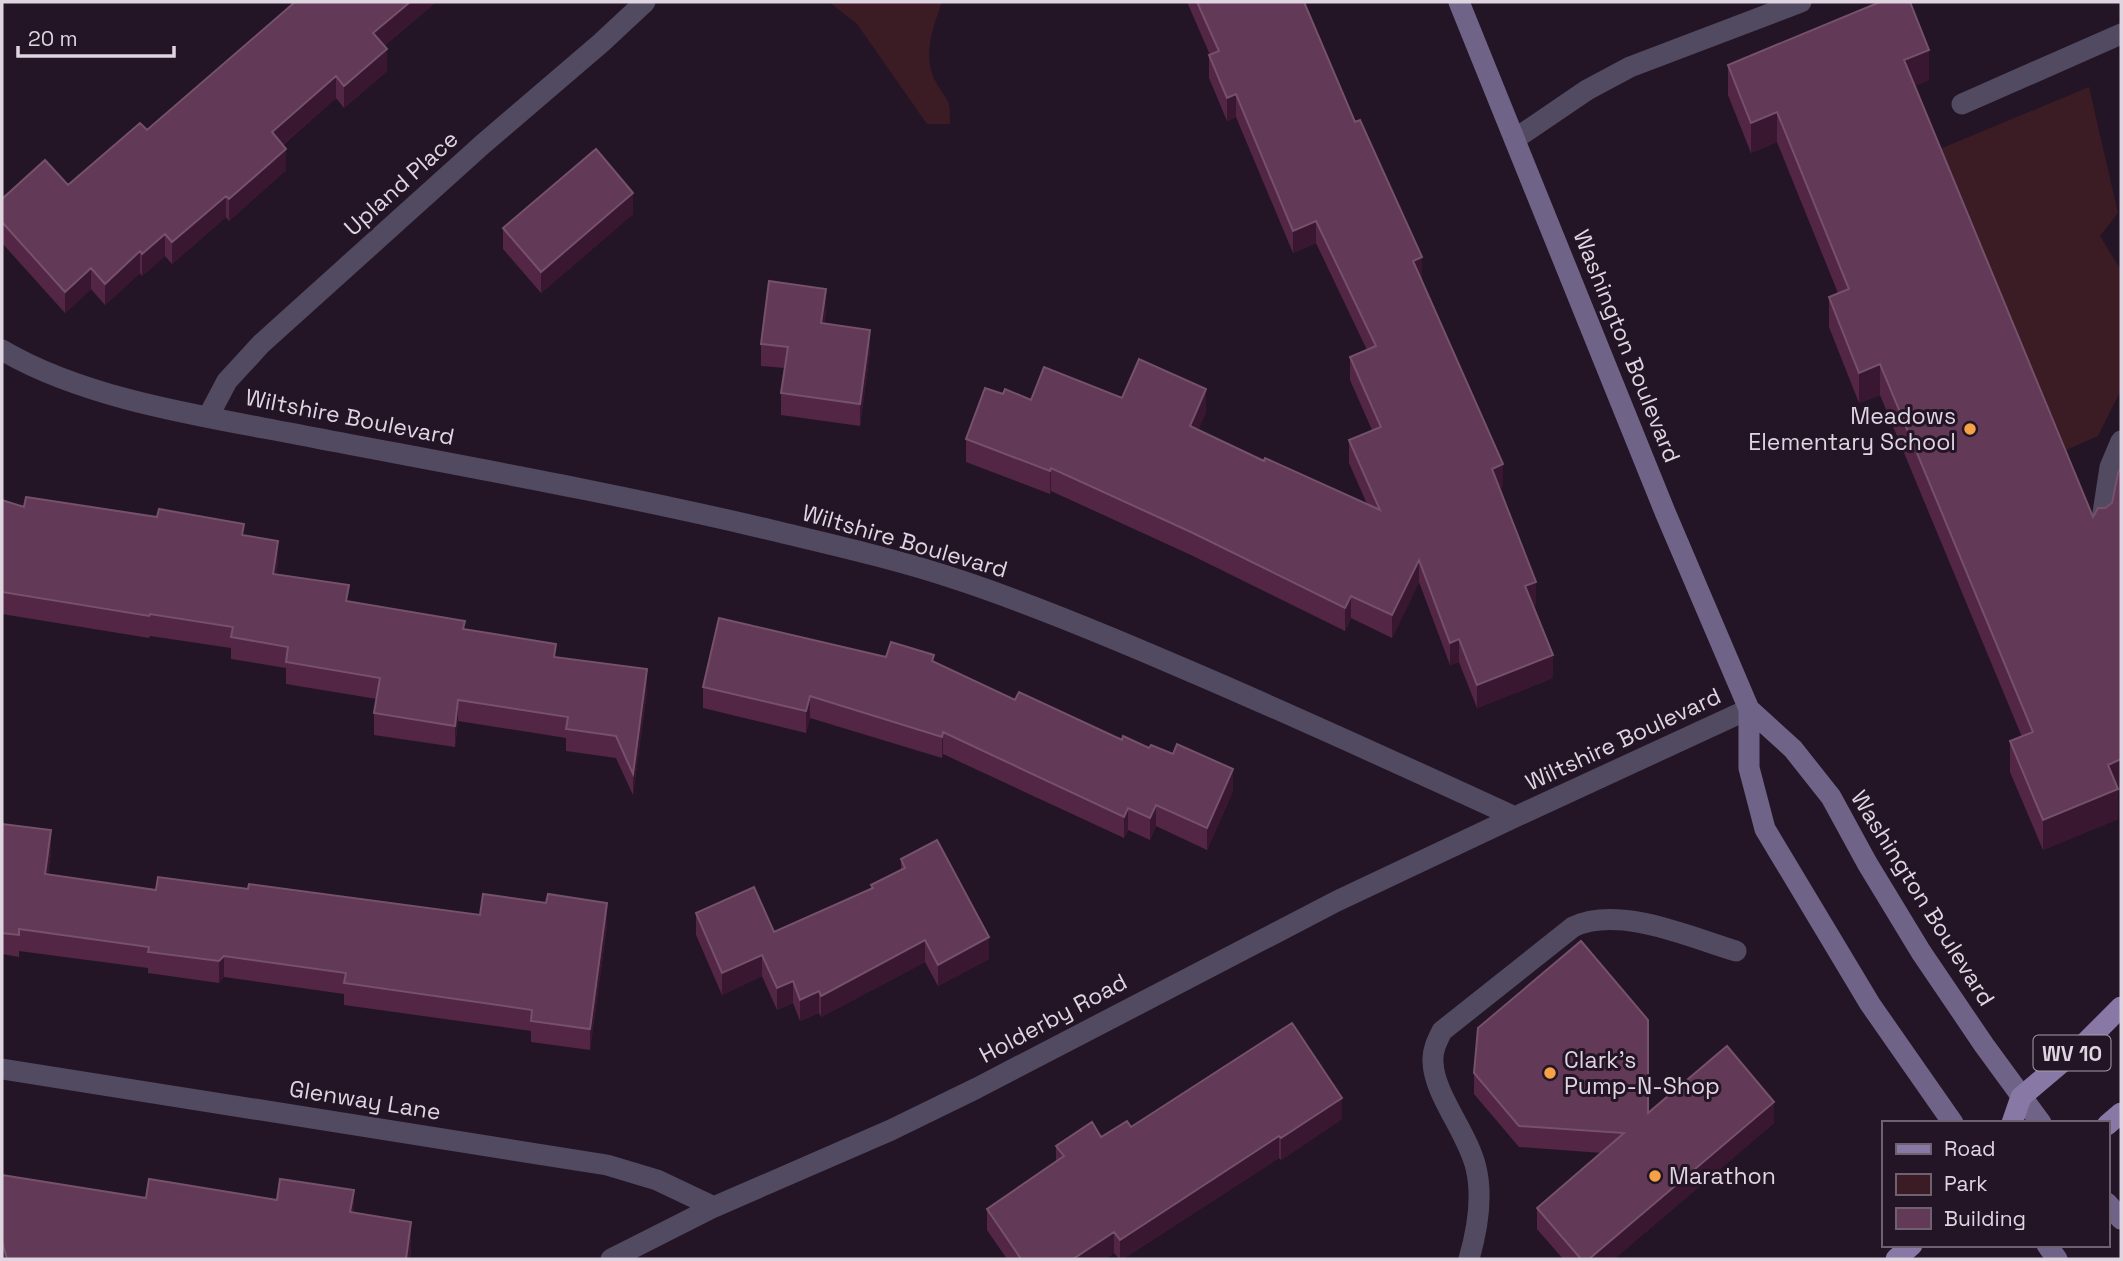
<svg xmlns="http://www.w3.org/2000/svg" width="2123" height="1261" font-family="'Space Grotesk',sans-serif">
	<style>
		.green { fill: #3b1b24 }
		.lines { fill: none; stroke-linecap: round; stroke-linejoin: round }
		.lane { stroke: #514a60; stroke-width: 21 }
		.street { stroke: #514a60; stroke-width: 21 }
		.secondary { stroke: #6f6487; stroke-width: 21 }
		.primary { stroke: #8778a6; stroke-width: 21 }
		.wall { fill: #532645 }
		.shaded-wall { fill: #391731 }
		.building { fill: #623956; stroke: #75516b; stroke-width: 2 }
		.poi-dot { fill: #f5a246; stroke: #231526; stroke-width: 2.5 }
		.labels { text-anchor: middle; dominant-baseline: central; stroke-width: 6; stroke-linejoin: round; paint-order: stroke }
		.shield { fill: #231526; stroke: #a79ba9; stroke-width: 2 }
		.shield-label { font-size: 21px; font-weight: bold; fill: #dfd5e1 }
		.street-label { font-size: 23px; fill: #dfd5e1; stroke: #231526 }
		.poi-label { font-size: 23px; fill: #dfd5e1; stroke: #231526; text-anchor: start }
	</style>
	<rect width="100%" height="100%" fill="#231526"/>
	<path class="green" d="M829,2H942C933,28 921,57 937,84C950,106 950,97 950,124H927L857,24Z
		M2089,87L2118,213L2100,236L2121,270V390L2098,436L2055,455L1930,153Z"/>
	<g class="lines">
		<path class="lane" d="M1962,104L2121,34
			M1515,139L1587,90L1630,67L1801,2
			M2101,526L2110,467L2121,441
			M1469,1259C1477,1231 1483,1197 1476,1168C1468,1133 1434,1095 1433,1062C1432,1051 1437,1041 1442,1031L1573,927C1619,905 1689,937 1736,951"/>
		<path class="street" d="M2,350C90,402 216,418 316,438C468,467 620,494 771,530C833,545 896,559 956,579C1032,604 1106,635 1180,667C1293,715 1404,766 1515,817L1749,709
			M208,417L227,381L261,344L483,144L601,43L645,2
			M2,1069L607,1165L657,1180L714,1207
			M611,1259L714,1207L891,1130L977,1088L1337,901L1515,817"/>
		<path class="secondary" d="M1459,2L1665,512L1749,709V768L1765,829L1870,1004L1953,1123
			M1749,709L1793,749L1831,797L1867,863L1921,952L1984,1045L2041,1123
			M2107,1203L2121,1219
			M2047,1245L2057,1259"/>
		<path class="primary" d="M2012,1123L2021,1097L2086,1042L2121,1007
			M2107,1125L2121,1113
			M1896,1259L1912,1245"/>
	</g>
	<path class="wall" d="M436,2L384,46L387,71L344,108L336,98L283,145L286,170L229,221L226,217L172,264L165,256L142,276L140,273L105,305L91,289L65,313L2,243V199L68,185L147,130Z
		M1187,2H1304L1422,279L1503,487L1499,488L1536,605L1533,606L1553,678L1477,708L1459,662L1450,665L1419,582L1392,638L1351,618L1345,631L1193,556L1051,491L1050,494L966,462V439L1003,394L1031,400L1122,398L1206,412L1198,430L1264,461L1367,504L1349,463V440L1372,430L1350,380V357L1367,350L1316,243L1293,253L1236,117L1227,121L1209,78V55H1210Z
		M1728,65L1929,80L1914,86L2093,517L2112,503L2121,467V789L2118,791V819L2043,850L2010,772V741L2022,737L1880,395L1859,403L1829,327V297L1838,293L1777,142L1751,153L1728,95Z
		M633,214L541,293L503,249V228Z
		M826,311L824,323L870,351L860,426L781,415V393L785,368L761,366V344Z
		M2,500L24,507L244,535L278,562L276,574L349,602L465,629L556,657L647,691L633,795L616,758L566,751V738L458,721L455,747L374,735V713L377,699L286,684V668L231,659V648L150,636L149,638L2,614Z
		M886,657L934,662L1015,700L1233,791L1207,850L1156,826L1150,840L1128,830L1124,838L943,754L942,758L810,718L806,733L703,708V687Z
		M2,824L51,852L48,875L156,890L248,889L480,915L607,925L590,1050L531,1042V1031L344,1005V994L224,977L219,983L148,973V968L19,951V957L2,954Z
		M901,859L989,959L938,986L925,962L821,1017L819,1013L800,1021L793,1003L777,1010L762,976L722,995L696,935V913L774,932L871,888V885L901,870Z
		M1474,1073L1648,1113L1774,1123L1614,1259H1563L1537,1229V1208L1602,1153L1519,1147L1474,1094Z
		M1342,1119L1281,1160L1279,1158L1123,1259H1119L1114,1253L1105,1259H1007L987,1230V1209L1056,1161V1146L1101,1137Z
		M2,1175L146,1198L354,1213L411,1250L410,1259H2Z"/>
	<path class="shaded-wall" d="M410,2H436L373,55V33Z
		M387,49V71L344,108V86Z
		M1929,50V80L1904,91V60Z
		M336,76V98L272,154V132Z
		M1236,94V117L1227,121V98Z
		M1777,112V142L1751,153V123Z
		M286,149V170L229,221V199Z
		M633,193V214L541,293V272Z
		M226,196V217L172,264V242Z
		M1316,221V243L1293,253V231Z
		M165,234V256L142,276V254Z
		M140,251V273L105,305V284Z
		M1422,257V279L1413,261Z
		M91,268V289L65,313V292Z
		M826,289V311L821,344V323Z
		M870,330V351L860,426V404Z
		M1880,364V395L1859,403V373Z
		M1206,389V412L1190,449V426Z
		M1503,464V487L1492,491V469Z
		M1051,468V491L1050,494V471Z
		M278,541V562L273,595V574Z
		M1419,560V582L1392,638V615Z
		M1536,582V605L1525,609V586Z
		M1351,596V618L1345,631V608Z
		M1459,639V662L1450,665V643Z
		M1553,655V678L1477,708V685Z
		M647,669V691L633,795V774Z
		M810,696V718L806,733V711Z
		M458,700V721L455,747V726Z
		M943,732V754L942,758V737Z
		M2121,759V789L2118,791V819L2043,850V820L2108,765Z
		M1233,769V791L1207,850V828Z
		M1156,805V826L1150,840V818Z
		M1128,808V830L1124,838V817Z
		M51,830V852L45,896V874Z
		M607,903V925L590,1050V1029Z
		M989,937V959L938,986V965Z
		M925,940V962L821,1017V996Z
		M762,955V976L722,995V973Z
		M224,956V977L219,983V961Z
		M793,981V1003L777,1010V988Z
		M819,991V1013L800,1021V1000Z
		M1342,1098V1119L1281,1160V1138Z
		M1774,1102V1123L1614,1259H1589Z
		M1279,1136V1158L1123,1259H1120V1240Z
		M354,1190V1217L350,1212Z
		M411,1222V1250L410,1259H406Z
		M1114,1232V1253L1105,1259H1073Z"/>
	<path class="building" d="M295,2H410L373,33L387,49L344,86L336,76L272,132L286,149L229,199L226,196L172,242L165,234L142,254L140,251L105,284L91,268L65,292L2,222V199L45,160L68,185L140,123L147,130Z
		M1197,2H1304L1355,122L1360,120L1422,257L1413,261L1503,464L1492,469L1536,582L1525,586L1553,655L1477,685L1459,639L1450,643L1419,560L1392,615L1351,596L1345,608L1193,533L1051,468L1050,471L966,439L985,388L1003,394L1005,389L1031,400L1044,367L1122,398L1139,359L1206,389L1190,426L1264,461L1265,458L1380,510L1349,440L1381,427L1350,357L1376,346L1316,221L1293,231L1236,94L1227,98L1209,55L1219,51Z
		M1880,2H1910L1929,50L1904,60L2093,517L2098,508H2105L2112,503L2118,473L2121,467V759L2108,765L2118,789L2043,820L2010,741L2033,732L1880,364L1859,373L1829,297L1849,289L1777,112L1751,123L1728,65Z
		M596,149L633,193L541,272L503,228Z
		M769,281L826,289L821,323L870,330L860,404L781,393L788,347L761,344Z
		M26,497L157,517L159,509L244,524L242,535L278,541L273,574L349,585L346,601L465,621L463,629L556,644L554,657L647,669L633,774L616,736L566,729L568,717L458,700L455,726L374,713L380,678L286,662L288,647L231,637L233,627L150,614L149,616L2,592V500L24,507Z
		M719,618L886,657L891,642L934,655L932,661L1015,700L1019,692L1122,740L1123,736L1149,748L1151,745L1173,754L1177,744L1233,769L1207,828L1156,805L1150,818L1128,808L1124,817L943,732L942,737L810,696L806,711L703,687Z
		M2,824L51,830L45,874L156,890L158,877L248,889L249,884L480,915L483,894L546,903L548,894L607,903L590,1029L531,1021L532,1010L344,983L346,973L224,956L219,961L148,952L149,947L19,929V935L2,933Z
		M937,840L989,937L938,965L925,940L821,996L819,991L800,1000L793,981L777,988L762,955L722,973L696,913L754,887L774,932L873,888L871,885L905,868L901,859Z
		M1581,941L1648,1020V1113L1727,1046L1774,1102L1589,1259H1581L1537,1208L1624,1133L1519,1126L1474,1073L1478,1028Z
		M1292,1023L1342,1098L1281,1138L1279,1136L1120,1240L1114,1232L1073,1259H1021L987,1209L1064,1156L1056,1146L1092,1122L1101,1137L1127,1121L1131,1127Z
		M2,1175L146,1198L149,1179L277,1200L280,1179L354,1190L350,1212L411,1222L406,1259H7L2,1241Z"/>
	<g class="poi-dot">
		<circle cx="1970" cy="429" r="7"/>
		<circle cx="1550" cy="1073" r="7"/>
		<circle cx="1655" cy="1176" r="7"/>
	</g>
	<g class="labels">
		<rect class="shield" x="2033.5" y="1035.5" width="77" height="35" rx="5"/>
		<g class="shield-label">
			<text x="2072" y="1053">WV 10</text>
		</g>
		<g class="street-label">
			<text transform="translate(401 183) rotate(-42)">Upland Place</text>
			<text transform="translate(1627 346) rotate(68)">Washington Boulevard</text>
			<text transform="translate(350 417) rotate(11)">Wiltshire Boulevard</text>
			<text transform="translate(905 541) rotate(16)">Wiltshire Boulevard</text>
			<text transform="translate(1623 739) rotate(-25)">Wiltshire Boulevard</text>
			<text transform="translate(1923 898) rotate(58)">Washington Boulevard</text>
			<text transform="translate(1053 1018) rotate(-28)">Holderby Road</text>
			<text transform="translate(365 1100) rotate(9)">Glenway Lane</text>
		</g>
		<g class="poi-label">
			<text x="1956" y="416" text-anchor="end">Meadows<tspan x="1956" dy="26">Elementary School</tspan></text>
			<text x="1564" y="1060">Clark's<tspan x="1564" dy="26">Pump-N-Shop</tspan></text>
			<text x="1669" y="1176">Marathon</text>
		</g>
	</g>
	<rect width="2123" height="1261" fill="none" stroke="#dfd5e1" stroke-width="7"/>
	<rect x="1882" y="1121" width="228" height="126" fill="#231526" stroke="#6e6271" stroke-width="2"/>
	<rect x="1896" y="1144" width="35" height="10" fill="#8778a6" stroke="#6e6271" stroke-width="2"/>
	<text x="1944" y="1156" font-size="21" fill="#dfd5e1">Road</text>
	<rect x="1896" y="1174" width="35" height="21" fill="#3b1b24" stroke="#6e6271" stroke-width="2"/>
	<text x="1944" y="1191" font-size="21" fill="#dfd5e1">Park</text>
	<rect x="1896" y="1208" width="35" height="21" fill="#623956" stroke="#6e6271" stroke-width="2"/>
	<text x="1944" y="1226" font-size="21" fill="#dfd5e1">Building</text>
	<path d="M18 46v10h156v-10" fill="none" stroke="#dfd5e1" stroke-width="3.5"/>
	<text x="28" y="46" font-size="21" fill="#dfd5e1" stroke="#231526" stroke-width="5" paint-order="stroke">20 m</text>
</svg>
